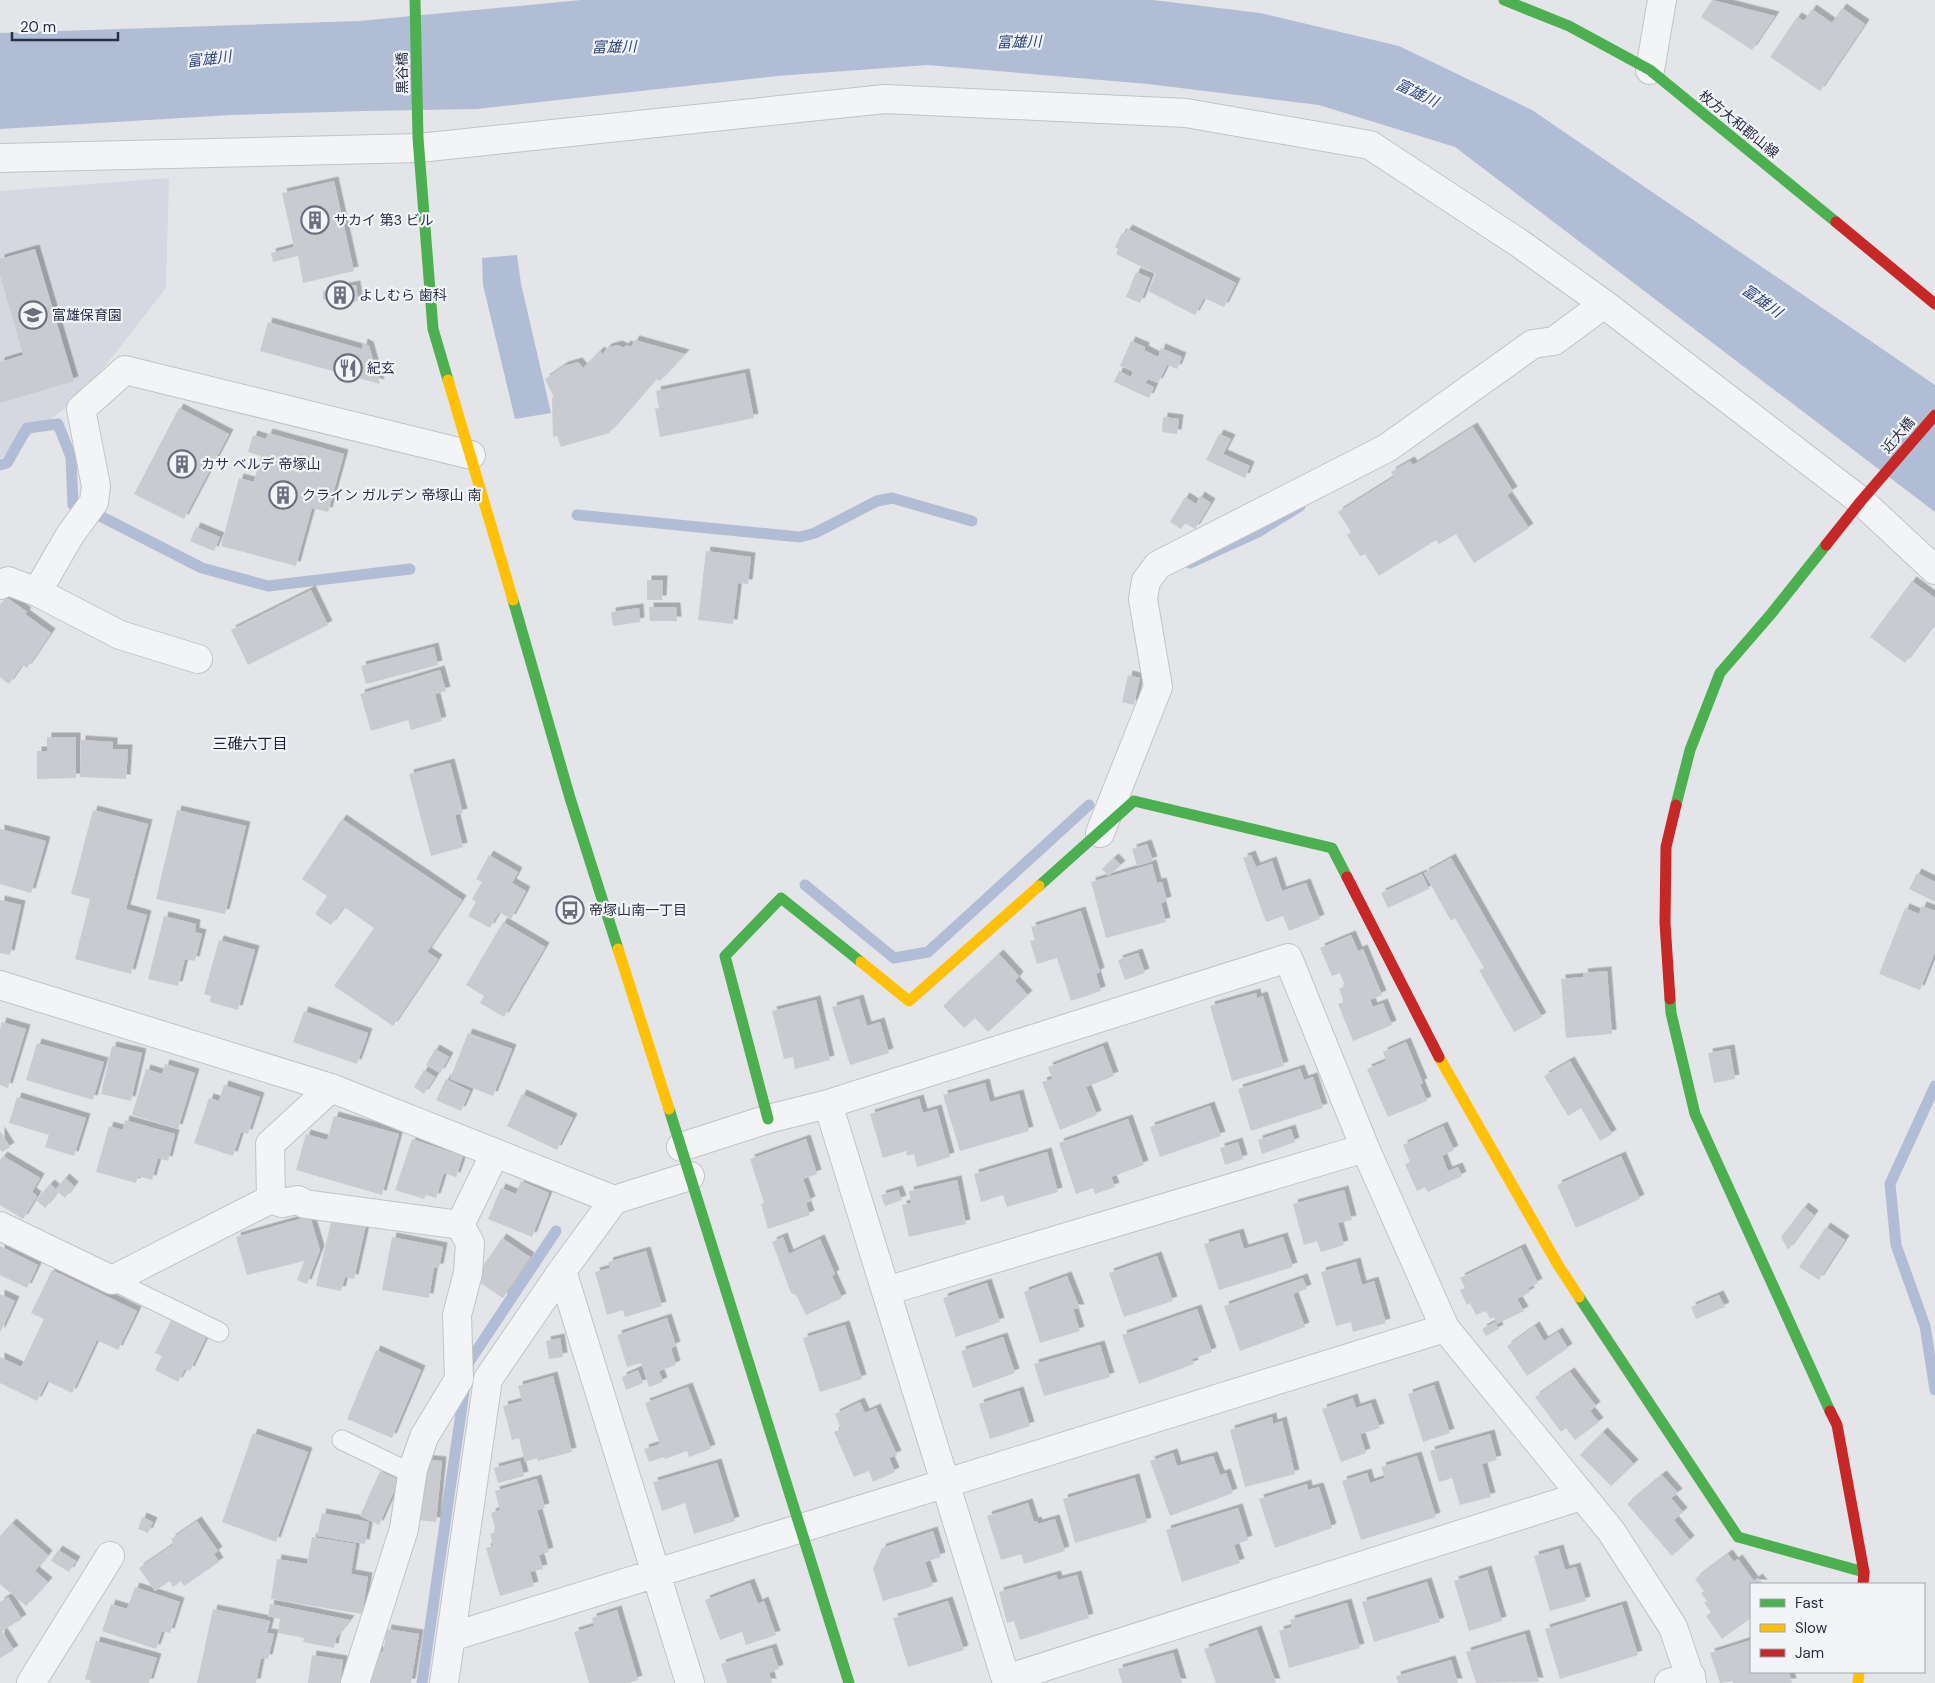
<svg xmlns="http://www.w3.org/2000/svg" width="1935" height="1683" font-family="'DM Sans','Noto Sans JP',sans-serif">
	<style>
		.built { fill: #d5d8e0 }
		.water { fill: #b1bdd5 }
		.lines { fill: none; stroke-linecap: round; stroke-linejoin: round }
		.stream { stroke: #b1bdd5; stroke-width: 11 }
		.building { fill: #cacbd0; filter: url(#shadow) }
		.lane-casing { stroke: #c2c3c7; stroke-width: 21 }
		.street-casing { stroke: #c2c3c7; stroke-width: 30 }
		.lane { stroke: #f3f4f6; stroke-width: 19 }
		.street { stroke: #f3f4f6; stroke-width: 28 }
		.fast { stroke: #4caf50; stroke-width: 11 }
		.slow { stroke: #ffc107; stroke-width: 11 }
		.jam { stroke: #c62828; stroke-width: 11 }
		.labels { text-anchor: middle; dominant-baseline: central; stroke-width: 4.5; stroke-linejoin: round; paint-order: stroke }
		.street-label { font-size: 14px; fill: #292f45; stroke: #f2f4f8 }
		.poi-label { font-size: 14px; fill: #292f45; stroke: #f2f4f8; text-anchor: start }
		.water-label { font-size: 15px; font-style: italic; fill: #30467c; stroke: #f2f4f8 }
		.neighbourhood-label { font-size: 15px; fill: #1b2036; stroke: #f2f4f8 }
	</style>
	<defs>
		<filter id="shadow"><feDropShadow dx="4.5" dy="-4.5" stdDeviation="0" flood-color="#0004"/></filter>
	</defs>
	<rect width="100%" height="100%" fill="#e4e5e9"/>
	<path class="built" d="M169,178L166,288L84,393L0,459V191Z"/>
	<path class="water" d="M581,0H1153L1260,13L1399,46L1532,110L1935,385V512L1455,147L1319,105L1148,84L927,65L777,76L477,109L364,111L231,115L0,129V33L359,21Z
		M517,255L521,284L551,413L515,419L483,285L482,258Z"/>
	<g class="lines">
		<path class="stream" d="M0,465L7,463L27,428L58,424L71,457L73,505L102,517L202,568L268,586L410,569
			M577,515L800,537L815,533L877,501L892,498L972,521
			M1190,563L1258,532L1300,506
			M805,885L894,958L928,952L1089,805
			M1935,1086L1890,1184L1896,1245L1925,1326L1935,1390
			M468,1370L469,1362L556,1231
			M422,1683L465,1385"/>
	</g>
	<path class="building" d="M1712,0L1775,16L1752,50L1701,17Z
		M1842,8L1865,24L1820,91L1770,57L1797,17L1804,21L1812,9L1832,23Z
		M334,181L354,271L303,283L298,256L273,262L271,253L294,247L282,193Z
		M1128,229L1236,283L1224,307L1204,298L1195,315L1148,291L1156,274L1116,254L1118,249L1115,247L1122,233L1125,234Z
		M35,249L74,381L0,403V362L23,355L0,275V259Z
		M1136,272L1150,278L1140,303L1126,297Z
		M356,285L358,301L337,304L323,299V291Z
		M268,322L362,349L363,343L369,346L380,384L260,351Z
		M635,340L685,354L660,381L656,379L609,433L561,447L557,436L553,437L552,398L554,397L545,379L564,366L578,362L583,368L600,351L603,354L607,348L618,345L624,348L626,345L631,347Z
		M1131,341L1145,347L1144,350L1158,357L1161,348L1182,357L1177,369L1167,365L1158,383L1148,379L1145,383L1154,387L1149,398L1114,382L1119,371L1131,377L1133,371L1120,366Z
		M745,373L754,418L660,437L655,409L659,408L656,391Z
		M179,408L229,434L184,519L134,494Z
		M1163,417L1179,419L1177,434L1162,432Z
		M1473,427L1513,491L1507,495L1529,528L1474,563L1456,534L1439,544L1436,540L1379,576L1365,554L1360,556L1347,535L1351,532L1338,512L1394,477L1391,472L1410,461L1413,465Z
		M268,433L344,454L328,512L312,508L296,566L221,546L239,478L254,482L261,456L248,452L253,435L266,439Z
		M1219,434L1231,439L1223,454L1250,466L1245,478L1206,460Z
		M1200,496L1211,503L1195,529L1185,523L1181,529L1170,522L1185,497L1196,504Z
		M196,527L220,537L214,551L190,541Z
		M706,551L751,557L748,584L738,583L733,624L698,620Z
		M647,580H663L662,600H647Z
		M1912,581L1935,598V623L1905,663L1870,637Z
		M311,590L328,625L248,665L231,630Z
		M6,597L27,612L25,614L51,633L27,668L22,665L9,684L0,677V605Z
		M649,607H676L677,621H650Z
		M639,608L640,622L613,626L611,612Z
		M434,647L438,665L366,684L361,666Z
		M440,670L446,691L435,694L442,721L411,730L408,720L371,731L360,694Z
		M1128,675L1140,678L1134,705L1122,702Z
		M47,737H76V778L37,779V751H47Z
		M81,740L113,742V749H128L126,779L80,777Z
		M450,763L463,813L455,815L463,847L431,856L409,774Z
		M93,810L148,824L126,909L147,915L131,974L75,959L90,899L71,894Z
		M177,810L246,826L225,914L156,899Z
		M342,819L462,900L427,952L438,959L393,1026L334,986L374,928L344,907L331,925L315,914L327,896L302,879Z
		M0,829L46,841L31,893L0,884Z
		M1147,844L1153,861L1137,866L1132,849Z
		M489,855L518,872L512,883L526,891L511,919L499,912L490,928L468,916L476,902L472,899L482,882L476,879Z
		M1251,855L1256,867L1272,861L1282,891L1306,883L1320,919L1289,931L1283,916L1266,922L1243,858Z
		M1114,858L1121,865L1108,876L1102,869Z
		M1451,858L1542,1017L1514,1032L1479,970L1484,968L1455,918L1451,921L1424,873Z
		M1152,864L1157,883L1162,882L1167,901L1161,903L1166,922L1106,938L1091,882Z
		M1917,873L1935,882V902L1909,889Z
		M1422,874L1429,889L1388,908L1381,893Z
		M0,900L21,905L10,955L0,953Z
		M1922,906L1935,911V952L1920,990L1879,974L1905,908L1919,914Z
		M1081,911L1100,972L1096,974L1101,991L1071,1001L1057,958L1037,964L1030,941L1035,940L1031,927Z
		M164,916L196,924L195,932L202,934L195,961L185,959L178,986L148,979Z
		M503,922L545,947L504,1017L480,1003L484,996L466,985Z
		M1351,935L1358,951L1363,949L1382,995L1370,1000L1373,1007L1383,1003L1392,1025L1353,1041L1338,1004L1344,1002L1339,989L1345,986L1340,973L1332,976L1320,948Z
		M219,940L255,950L238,1010L210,1002L211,996L204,994Z
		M1138,953L1145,973L1125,980L1118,960Z
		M999,954L1019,976L1015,981L1028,995L988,1032L975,1018L964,1028L943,1006Z
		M1607,971L1612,1034L1566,1038L1561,979L1584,977L1583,973Z
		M1256,993L1257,998L1263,996L1284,1066L1232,1081L1210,1006Z
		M859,999L867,1026L880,1022L889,1053L850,1065L832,1007Z
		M816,1000L830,1060L795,1069L793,1057L784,1059L772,1011Z
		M304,1011L368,1033L357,1064L293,1042Z
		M2,1022L26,1029L8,1088L0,1085V1029Z
		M468,1033L512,1049L493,1096L450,1079Z
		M1406,1042L1423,1083L1420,1084L1427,1101L1388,1117L1367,1069L1386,1061L1383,1052Z
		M37,1043L104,1062L93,1100L26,1080Z
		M112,1046L142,1053L131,1101L101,1094Z
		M1103,1046L1114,1076L1086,1087L1097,1115L1060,1130L1042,1082L1052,1079L1048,1067Z
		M435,1049L449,1057L440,1073L426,1065Z
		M1730,1049L1735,1079L1714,1083L1708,1053Z
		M1570,1061L1612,1134L1600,1141L1581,1108L1568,1116L1544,1076Z
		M165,1064L195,1073L178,1129L132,1115L146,1069L162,1074Z
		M1300,1069L1304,1080L1313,1077L1323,1108L1251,1131L1238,1089Z
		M424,1070L435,1077L424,1094L414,1087Z
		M446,1079L470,1091L461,1111L436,1100Z
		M985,1083L990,1102L1019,1094L1029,1131L960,1151L943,1095Z
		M224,1085L260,1097L248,1134L241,1132L233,1156L194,1143L209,1098L219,1101Z
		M522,1094L573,1118L557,1150L507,1126Z
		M17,1097L86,1118L74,1156L45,1147L49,1135L9,1123Z
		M919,1099L923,1113L937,1109L950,1157L917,1167L914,1154L907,1156L906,1151L883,1158L870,1114Z
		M1210,1106L1221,1136L1160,1157L1150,1127Z
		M334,1116L399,1134L382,1195L296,1170L306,1134L327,1140Z
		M1128,1119L1144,1165L1111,1177L1115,1187L1095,1194L1093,1188L1076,1194L1059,1143Z
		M125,1120L175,1134L168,1161L158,1158L152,1180L138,1176L136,1183L96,1172L109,1126L123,1130Z
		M1443,1126L1454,1150L1442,1156L1448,1171L1458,1167L1462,1176L1428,1192L1425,1187L1417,1191L1405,1164L1410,1162L1403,1145Z
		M1291,1129L1295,1142L1262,1154L1258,1140Z
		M0,1131L10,1147L2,1152L0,1149Z
		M412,1139L463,1156L456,1177L444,1173L436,1198L426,1195L424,1199L395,1190Z
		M806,1139L817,1174L803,1179L811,1201L806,1203L810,1215L768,1229L761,1204L764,1203L750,1159Z
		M1238,1142L1243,1159L1225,1165L1220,1148Z
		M1047,1152L1058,1192L1007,1207L1003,1195L981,1202L974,1174Z
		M3,1156L40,1178L32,1192L37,1196L23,1219L0,1205V1160Z
		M1621,1156L1640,1199L1576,1228L1557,1185Z
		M65,1178L74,1186L65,1198L58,1192L45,1208L36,1200L50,1184L56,1189Z
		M957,1180L966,1224L909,1237L902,1205L911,1203L909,1191Z
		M521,1181L549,1193L532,1237L488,1219L501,1188L516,1194Z
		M898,1190L902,1200L885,1206L881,1195Z
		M1344,1190L1352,1220L1338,1223L1344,1245L1321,1252L1317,1241L1304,1245L1293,1204Z
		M1804,1207L1814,1215L1788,1250L1781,1237Z
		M310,1216L320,1250L307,1284L297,1280L304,1261L247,1275L236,1237Z
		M332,1218L366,1225L354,1279L345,1277L341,1291L316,1286Z
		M1826,1227L1845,1240L1819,1280L1799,1267Z
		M1239,1233L1244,1249L1283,1237L1293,1267L1219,1290L1204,1244Z
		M392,1237L443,1247L439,1268H434L429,1298L382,1290Z
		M783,1237L789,1254L820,1239L835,1274L832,1276L842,1298L806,1315L796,1295L791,1293L772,1242Z
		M502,1238L530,1257L503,1298L474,1279Z
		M0,1246L38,1265L27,1288L0,1275Z
		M1521,1248L1538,1283L1528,1288L1530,1292L1517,1299L1524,1311L1497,1324L1494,1317L1490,1319L1486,1311L1476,1315L1470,1303L1467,1305L1460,1290L1465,1288L1460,1278Z
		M646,1251L662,1306L625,1317L623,1310L607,1315L595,1272L610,1268L608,1262Z
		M1157,1256L1173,1301L1124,1317L1109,1273Z
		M1356,1262L1362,1285L1374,1281L1386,1323L1353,1332L1351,1322L1336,1326L1321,1272Z
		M52,1270L137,1311L118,1350L97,1340L72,1393L47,1381L37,1401L0,1383V1357L21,1367L44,1319L31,1313Z
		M1067,1276L1080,1309H1073L1080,1331L1040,1343L1024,1292Z
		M1303,1278L1307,1289L1293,1294L1305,1327L1240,1351L1224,1306Z
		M987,1283L1000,1322L956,1337L943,1298Z
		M0,1294L15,1301L0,1333Z
		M1719,1295L1725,1307L1696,1319L1691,1307Z
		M1197,1309L1212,1352L1192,1359L1194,1364L1139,1384L1122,1335Z
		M172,1318L207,1335L190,1371L185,1369L178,1382L155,1370L162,1356L155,1353Z
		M667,1318L676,1346L671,1348L676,1365L659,1371L663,1382L649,1387L641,1363L627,1367L617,1335Z
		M1495,1322L1499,1329L1486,1336L1482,1329Z
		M845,1325L862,1379L820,1392L803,1338Z
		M1535,1326L1544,1341L1558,1332L1568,1348L1527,1376L1507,1346Z
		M1003,1337L1015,1373L973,1388L961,1351Z
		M560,1338L563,1357L549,1359L546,1341Z
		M1100,1345L1110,1377L1044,1396L1034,1364Z
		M376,1350L421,1370L392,1438L347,1419Z
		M638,1370L643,1383L626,1390L622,1377Z
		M1570,1372L1596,1406L1590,1411L1599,1422L1575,1440L1566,1428L1561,1432L1535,1397Z
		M553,1376L572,1452L538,1461L537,1458L525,1462L519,1438L512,1440L503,1406L522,1401L518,1386Z
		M1434,1385L1450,1433L1423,1442L1408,1394Z
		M688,1387L711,1449L689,1457L687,1451L665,1459L664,1457L649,1462L644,1449L660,1444L645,1403Z
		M1019,1391L1030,1426L990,1439L979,1404Z
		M1353,1398L1356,1408L1371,1403L1380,1428L1360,1434L1366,1453L1341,1462L1322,1409Z
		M860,1402L865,1413L876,1408L897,1455L889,1458L895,1472L873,1482L869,1471L854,1477L834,1432L841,1429L835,1414Z
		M1272,1417L1273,1424L1282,1421L1295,1474L1245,1487L1230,1430Z
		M1603,1432L1634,1464L1611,1486L1580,1455Z
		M253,1433L308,1452L276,1542L222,1522Z
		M1490,1434L1497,1460L1482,1464L1491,1497L1460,1505L1452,1478L1439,1482L1430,1451Z
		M1173,1453L1177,1466L1213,1456L1220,1475L1226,1473L1233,1493L1170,1516L1150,1461Z
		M1417,1456L1436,1517L1361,1540L1342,1481L1367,1473L1370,1483L1385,1478L1381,1467Z
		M423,1459L442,1461L436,1522L418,1520Z
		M520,1461L524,1476L498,1483L494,1468Z
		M717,1463L735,1521L694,1534L685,1503L662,1511L653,1482Z
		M380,1471L399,1480L379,1525L360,1516Z
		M1662,1475L1678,1493L1671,1498L1683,1512L1674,1520L1690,1540L1672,1556L1627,1504Z
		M1135,1478L1147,1522L1075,1543L1063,1499Z
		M537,1479L545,1508L537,1510L549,1552L539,1555L543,1569L530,1572L534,1586L500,1596L486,1548L493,1546L490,1534L496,1532L491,1513L500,1510L495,1491Z
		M1307,1484L1308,1490L1319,1487L1332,1528L1275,1548L1259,1499Z
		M1028,1503L1034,1522L1037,1521L1038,1524L1055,1519L1065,1551L1024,1564L1021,1554L1001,1560L987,1516Z
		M1238,1508L1248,1540L1234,1545L1240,1563L1182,1582L1166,1530Z
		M322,1513L369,1522L365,1544L317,1536Z
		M142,1517L153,1522L148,1533L138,1529Z
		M197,1521L218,1551L214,1554L219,1562L184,1586L181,1581L173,1587L170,1581L155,1591L139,1568L174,1544L171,1539Z
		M12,1523L48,1555L35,1571L48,1582L26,1606L0,1584V1536Z
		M933,1531L941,1557L925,1562L933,1586L883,1601L873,1569L882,1548Z
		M312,1537L356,1544L351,1574L368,1577L362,1614L271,1599L277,1559L307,1564Z
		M1559,1549L1565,1570L1576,1567L1586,1601L1550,1611L1534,1556Z
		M58,1550L76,1561L69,1572L51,1561Z
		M1728,1554L1734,1562L1738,1559L1754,1581L1758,1578L1763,1584H1751V1618L1722,1639L1706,1616L1711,1612L1704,1603L1707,1601L1701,1593L1704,1591L1695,1579Z
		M1487,1570L1502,1621L1469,1631L1454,1581Z
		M1056,1575L1058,1580L1077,1575L1089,1618L1020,1640L1014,1621L1007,1623L999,1592Z
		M1427,1582L1440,1622L1374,1642L1362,1602Z
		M750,1583L758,1604L764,1601L776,1635L746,1645L742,1632L720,1640L705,1600Z
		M135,1587L180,1602L170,1633L162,1631L156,1649L102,1631L111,1604L127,1609Z
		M8,1597L22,1619L2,1631L14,1650L0,1658V1602Z
		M948,1601L964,1650L908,1667L893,1618Z
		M1347,1603L1360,1648L1289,1668L1279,1631L1292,1627L1290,1620Z
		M270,1604L350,1620L336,1638L334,1648L303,1642L304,1638L278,1633L280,1619L268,1616Z
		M1622,1605L1638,1655L1560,1679L1545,1629Z
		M213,1609L270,1621L267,1633L274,1634L268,1659L261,1658L256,1683H197Z
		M617,1610L638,1680L629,1683H589L574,1632L594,1626L592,1618Z
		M387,1629L419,1634L411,1683H368L373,1650L383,1652Z
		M1257,1630L1276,1683H1216L1204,1649Z
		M1525,1634L1539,1682L1476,1683L1466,1652Z
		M1751,1640V1672H1789L1792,1683H1733V1681L1720,1683L1710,1653Z
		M96,1641L157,1658L149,1683H90L91,1681L85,1679Z
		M772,1648L779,1669L769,1673L772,1683H727L721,1664Z
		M1173,1653L1182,1683H1122L1118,1669Z
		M312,1655L343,1660L340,1683H308Z
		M1451,1660L1458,1683H1398L1396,1676Z"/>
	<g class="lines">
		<g class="lane-casing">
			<path id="lane" d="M112,1280L219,1332
				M342,1440L400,1468L413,1469"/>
		</g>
		<g class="street-casing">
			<path id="street" d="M1650,70L1662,0
				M0,158L419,148L885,99L1186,113L1370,145L1519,243L1604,304
				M0,585L8,581L37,592L120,635L198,659
				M37,592L70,535L94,502L96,486L81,409L125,370L471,455
				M1100,833L1158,687L1143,599L1146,581L1158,565L1387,448L1533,344L1554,341L1604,304L1861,501L1935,570
				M0,985L331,1088L614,1200
				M828,1104L1007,1683
				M681,1147L768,1119L828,1104L1288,958L1365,1148L1445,1328L1611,1531L1673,1627L1692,1683
				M271,1199L282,1203L298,1200L305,1204L460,1225
				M0,1226L112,1280L271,1199L270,1144L331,1088
				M562,1271L690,1683
				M886,1291L1365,1148
				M451,1637L1445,1328
				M1006,1679L1581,1496
				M31,1683L110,1556
				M355,1683L404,1529L413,1469L424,1437L459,1379L457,1315L468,1273L470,1243L460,1225L495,1153
				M444,1683L488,1379L562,1271L614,1200L690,1176
				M1669,1683L1691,1676"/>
		</g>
		<use href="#lane" class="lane"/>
		<use href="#street" class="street"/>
		<path class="fast" d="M415,0L418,138L433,329L448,380
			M1504,0L1569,26L1650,70L1836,222
			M513,600L570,798L618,949
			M1676,805L1690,750L1720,673L1771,614L1826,545
			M1039,886L1134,801L1332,848L1347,877
			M1670,999L1671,1013L1695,1114L1830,1411
			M669,1109L849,1683
			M768,1119L725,956L781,898L861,962
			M1579,1297L1738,1537L1864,1572"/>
		<path class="slow" d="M448,380L513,600
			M618,949L669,1109
			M861,962L909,1001L1039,886
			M1439,1057L1558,1265L1579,1297
			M1858,1683L1859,1672"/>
		<path class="jam" d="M1836,222L1935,304
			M1826,545L1861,501L1935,415
			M1347,877L1439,1057
			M1670,999L1665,923L1666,847L1676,805
			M1830,1411L1837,1425L1864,1572L1863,1584"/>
	</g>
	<defs>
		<g id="building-ring" transform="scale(1.4375)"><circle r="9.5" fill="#f2f4f8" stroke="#6a6f7e" stroke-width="1.5"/><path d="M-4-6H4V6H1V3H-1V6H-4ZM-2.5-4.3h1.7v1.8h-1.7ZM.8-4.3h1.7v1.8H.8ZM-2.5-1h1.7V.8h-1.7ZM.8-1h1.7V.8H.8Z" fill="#6a6f7e"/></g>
		<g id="school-ring" transform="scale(1.4375)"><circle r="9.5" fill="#f2f4f8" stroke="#6a6f7e" stroke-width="1.5"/><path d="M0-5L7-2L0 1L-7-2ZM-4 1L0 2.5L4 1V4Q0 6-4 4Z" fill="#6a6f7e"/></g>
		<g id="restaurant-ring" transform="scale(1.4375)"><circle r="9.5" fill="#f2f4f8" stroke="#6a6f7e" stroke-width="1.5"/><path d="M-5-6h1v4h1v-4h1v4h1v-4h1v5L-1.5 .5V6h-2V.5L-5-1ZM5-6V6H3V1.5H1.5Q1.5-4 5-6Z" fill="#6a6f7e"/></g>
		<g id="bus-ring" transform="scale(1.4375)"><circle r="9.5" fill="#f2f4f8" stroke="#6a6f7e" stroke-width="1.5"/><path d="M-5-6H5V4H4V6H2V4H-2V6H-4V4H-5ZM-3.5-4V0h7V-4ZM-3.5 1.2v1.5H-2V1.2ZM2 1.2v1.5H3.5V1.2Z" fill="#6a6f7e"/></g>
	</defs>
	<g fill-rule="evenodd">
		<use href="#building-ring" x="315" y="220"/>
		<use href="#building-ring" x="340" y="295"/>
		<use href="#school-ring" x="33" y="315"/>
		<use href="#restaurant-ring" x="348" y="368"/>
		<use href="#building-ring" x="182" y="464"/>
		<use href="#building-ring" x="283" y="495"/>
		<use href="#bus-ring" x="570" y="910"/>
	</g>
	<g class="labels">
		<g class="street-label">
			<text transform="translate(402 73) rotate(-91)">黒谷橋</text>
			<text transform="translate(1739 124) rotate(39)">枚方大和郡山線</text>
			<text transform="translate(1898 435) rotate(-49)">近大橋</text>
		</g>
		<g class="poi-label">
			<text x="334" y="220">サカイ 第3 ビル</text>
			<text x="359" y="295">よしむら 歯科</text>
			<text x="52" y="315">富雄保育園</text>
			<text x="367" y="368">紀玄</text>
			<text x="201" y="464">カサ ベルデ 帝塚山</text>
			<text x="302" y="495">クライン ガルデン 帝塚山 南</text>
			<text x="589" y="910">帝塚山南一丁目</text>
		</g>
		<g class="water-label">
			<text transform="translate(1019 42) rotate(-1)">富雄川</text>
			<text transform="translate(614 47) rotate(-1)">富雄川</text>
			<text transform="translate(209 59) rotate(-7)">富雄川</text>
			<text transform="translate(1417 93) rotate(26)">富雄川</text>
			<text transform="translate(1762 301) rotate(35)">富雄川</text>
		</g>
		<g class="neighbourhood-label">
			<text x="250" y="744">三碓六丁目</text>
		</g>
	</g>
	<rect x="1750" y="1583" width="175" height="90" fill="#f2f4f8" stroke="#a2a5b0"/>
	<rect x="1760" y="1599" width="25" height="8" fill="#4caf50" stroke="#a2a5b0"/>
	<text x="1795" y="1608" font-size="15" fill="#292f45">Fast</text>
	<rect x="1760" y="1624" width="25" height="8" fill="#ffc107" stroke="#a2a5b0"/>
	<text x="1795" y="1633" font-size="15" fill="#292f45">Slow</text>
	<rect x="1760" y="1649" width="25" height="8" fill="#c62828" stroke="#a2a5b0"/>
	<text x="1795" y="1658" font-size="15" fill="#292f45">Jam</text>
	<path d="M12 32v8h106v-8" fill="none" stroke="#292f45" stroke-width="2.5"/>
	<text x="20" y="32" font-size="15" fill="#292f45" stroke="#f2f4f8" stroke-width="4" paint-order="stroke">20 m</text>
</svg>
